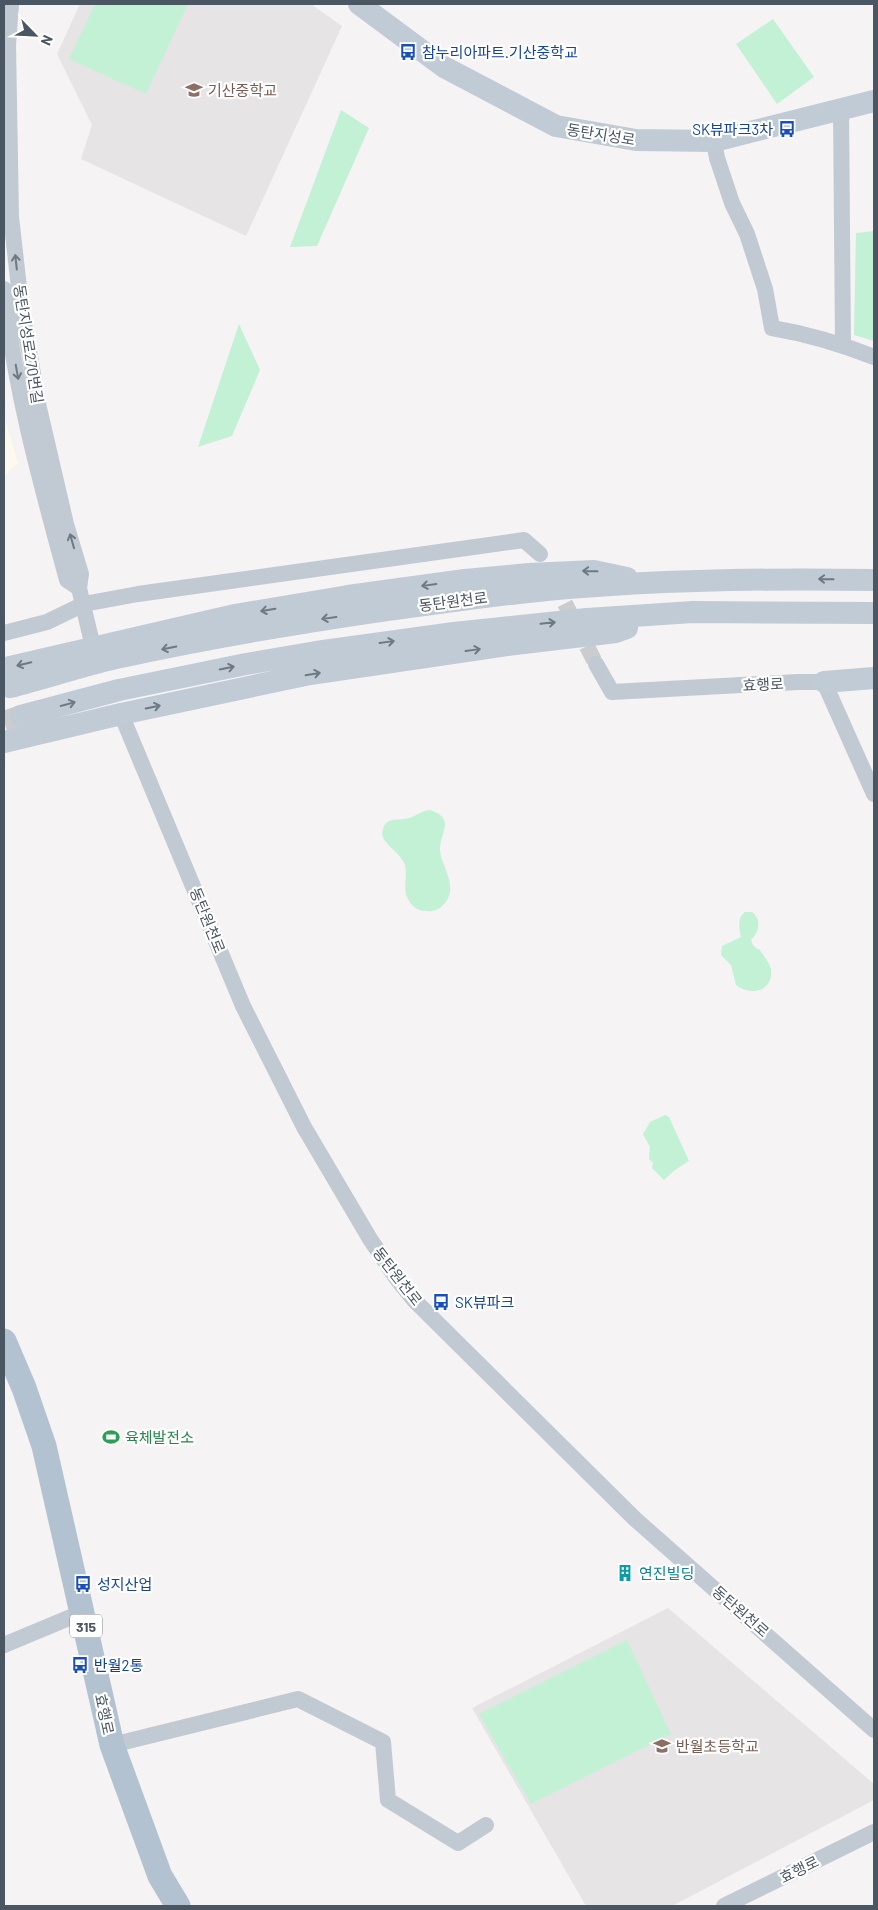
<svg xmlns="http://www.w3.org/2000/svg" width="878" height="1910" font-family="Barlow,'Noto Sans KR',sans-serif">
	<style>
		.commercial { fill: #fdf9ef }
		.education { fill: #e6e4e5 }
		.green { fill: #c3f1d5 }
		.lines { fill: none; stroke-linecap: round; stroke-linejoin: round }
		.street-tunnel { stroke: #caccce; stroke-width: 16; stroke-dasharray: 16 8; stroke-linecap: butt }
		.secondary-tunnel { stroke: #caccce; stroke-width: 22; stroke-dasharray: 22 11; stroke-linecap: butt }
		.street { stroke: #c1cad2; stroke-width: 16 }
		.secondary { stroke: #c1cbd6; stroke-width: 22 }
		.primary { stroke: #b3c2d1; stroke-width: 25 }
		.oneway { stroke: #6e7983 }
		.oneway2 { stroke: #6e7984 }
		.labels { text-anchor: middle; dominant-baseline: central; stroke-width: 4.5; stroke-linejoin: round; paint-order: stroke }
		.shield { fill: #fff; stroke: #808990; stroke-width: 1 }
		.shield-label { font-size: 14px; font-weight: bold; fill: #4a5661 }
		.transit-label { font-size: 15px; fill: #164399; stroke: #fff; text-anchor: start }
		.education-label { font-size: 15px; fill: #785e54; stroke: #fff; text-anchor: start }
		.street-label { font-size: 15px; fill: #4a5661; stroke: #fff }
		.leisure-label { font-size: 15px; fill: #27864d; stroke: #fff; text-anchor: start }
		.culture-label { font-size: 15px; fill: #0d838f; stroke: #fff; text-anchor: start }
	</style>
	<rect width="100%" height="100%" fill="#f5f3f3"/>
	<path class="commercial" d="M4,415L18,463L4,476Z"/>
	<path class="education" d="M80,4H311L342,26L246,236L81,159L92,125L57,54Z
		M668,1608L874,1784V1800L672,1906H586L472,1708Z"/>
	<path class="green" d="M95,4H188L146,94L69,59Z
		M773,19L814,77L777,104L736,44Z
		M341,110L369,128L317,246L290,247Z
		M874,231V341L854,335L856,233Z
		M239,324L260,370L232,436L198,447Z
		M430,810C457,819 439,833 440,851C442,868 460,888 443,905C439,910 432,912 426,911C418,911 411,906 408,899C402,889 408,876 405,865C400,852 387,848 382,835C384,813 398,823 412,817C419,814 422,811 430,810Z
		M745,912H752C762,919 759,932 751,940L753,945L757,949H759C763,955 769,962 771,969C774,991 751,997 736,985L731,965L721,955L722,946L741,937C739,928 737,918 745,912Z
		M665,1115L669,1117L689,1161L675,1170L664,1180L652,1168L653,1163L649,1159L650,1147L643,1134L650,1122Z
		M627,1640L671,1734L531,1804L479,1714Z"/>
	<g class="lines">
		<path class="street-tunnel" d="M554,582L596,664"/>
		<path class="secondary-tunnel" d="M4,722L21,716"/>
		<path class="street" d="M11,4L8,45L11,217L21,305L39,408L66,524L81,574L79,588L93,647
			M841,109L843,345
			M714,141L717,158L732,203L747,234L765,289L772,328C808,334 841,344 874,357
			M4,289C14,388 41,484 67,580L79,588
			M4,633L47,622L84,604L138,594L524,540L540,554
			M596,664L612,692L798,682H824L874,794
			M121,714L243,1006L304,1127L370,1239L397,1279L414,1300L635,1519L874,1730
			M4,1645L83,1612
			M112,1745L298,1699L383,1742L388,1800L458,1843L486,1825
			M724,1906L874,1832"/>
		<path class="secondary" d="M359,4L444,67L556,126L636,140L714,141L874,101
			M4,670L10,667L235,615L348,596L465,580L529,574L594,571L627,578
			M824,682L874,678
			M10,687C46,678 81,666 116,658C203,639 291,624 380,611C426,605 473,598 519,593C637,580 756,578 874,580
			M21,716L119,690L246,664L316,652L454,633L587,619L693,612L874,613
			M4,742L121,714L310,674L507,645L616,632L627,628"/>
		<path class="primary" d="M4,1341L24,1388L44,1446L112,1745L160,1876L178,1906"/>
	</g>
	<defs><path id="oneway-shaft" d="M-6 0H5M1.5-3L5.5 0L1.5 3" fill="none" stroke-width="1.6" stroke-linecap="round" stroke-linejoin="round" transform="scale(1.25)"/></defs>
	<g class="oneway">
		<use href="#oneway-shaft" transform="translate(16 262) rotate(-96)"/>
		<use href="#oneway-shaft" transform="translate(17 372) rotate(80)"/>
		<use href="#oneway-shaft" transform="translate(72 541) rotate(-106)"/>
	</g>
	<g class="oneway2">
		<use href="#oneway-shaft" transform="translate(590 571) rotate(-179)"/>
		<use href="#oneway-shaft" transform="translate(826 579) rotate(-179)"/>
		<use href="#oneway-shaft" transform="translate(429 585) rotate(172)"/>
		<use href="#oneway-shaft" transform="translate(268 610) rotate(171)"/>
		<use href="#oneway-shaft" transform="translate(329 618) rotate(172)"/>
		<use href="#oneway-shaft" transform="translate(548 623) rotate(-6)"/>
		<use href="#oneway-shaft" transform="translate(387 642) rotate(-8)"/>
		<use href="#oneway-shaft" transform="translate(169 648) rotate(169)"/>
		<use href="#oneway-shaft" transform="translate(473 650) rotate(-8)"/>
		<use href="#oneway-shaft" transform="translate(24 664) rotate(166)"/>
		<use href="#oneway-shaft" transform="translate(227 668) rotate(-11)"/>
		<use href="#oneway-shaft" transform="translate(313 674) rotate(-10)"/>
		<use href="#oneway-shaft" transform="translate(68 704) rotate(-15)"/>
		<use href="#oneway-shaft" transform="translate(153 707) rotate(-12)"/>
	</g>
	<defs>
		<g id="bus-bare" transform="scale(1.35)"><path d="M-5-6H5V4H4V6H2V4H-2V6H-4V4H-5ZM-3.5-4V0h7V-4ZM-3.5 1.2v1.5H-2V1.2ZM2 1.2v1.5H3.5V1.2Z" fill="#1a4fb4" stroke="#fff" stroke-width="2.5" paint-order="stroke"/></g>
		<g id="school-bare" transform="scale(1.35)"><path d="M0-5L7-2L0 1L-7-2ZM-4 1L0 2.5L4 1V4Q0 6-4 4Z" fill="#8d6e63" stroke="#fff" stroke-width="2.5" paint-order="stroke"/></g>
		<g id="stadium-bare" transform="scale(1.35)"><path d="M0-5a6.5 5 0 1 0 0 10a6.5 5 0 1 0 0-10ZM-3.5-1.8h7v3.6h-7Z" fill="#2e9e5b" stroke="#fff" stroke-width="2.5" paint-order="stroke"/></g>
		<g id="building-bare" transform="scale(1.35)"><path d="M-4-6H4V6H1V3H-1V6H-4ZM-2.5-4.3h1.7v1.8h-1.7ZM.8-4.3h1.7v1.8H.8ZM-2.5-1h1.7V.8h-1.7ZM.8-1h1.7V.8H.8Z" fill="#0f9aa8" stroke="#fff" stroke-width="2.5" paint-order="stroke"/></g>
	</defs>
	<g fill-rule="evenodd">
		<use href="#bus-bare" x="408" y="52"/>
		<use href="#school-bare" x="194" y="90"/>
		<use href="#bus-bare" x="787" y="129"/>
		<use href="#bus-bare" x="441" y="1302"/>
		<use href="#stadium-bare" x="111" y="1437"/>
		<use href="#building-bare" x="625" y="1573"/>
		<use href="#bus-bare" x="83" y="1584"/>
		<use href="#bus-bare" x="80" y="1665"/>
		<use href="#school-bare" x="662" y="1746"/>
	</g>
	<g class="labels">
		<rect class="shield" x="70" y="1614.5" width="32" height="23" rx="4"/>
		<g class="shield-label">
			<text x="86" y="1626">315</text>
		</g>
		<g class="transit-label">
			<text x="422" y="52">참누리아파트.기산중학교</text>
			<text x="773" y="129" text-anchor="end">SK뷰파크3차</text>
			<text x="455" y="1302">SK뷰파크</text>
			<text x="97" y="1584">성지산업</text>
			<text x="94" y="1665">반월2통</text>
		</g>
		<g class="education-label">
			<text x="208" y="90">기산중학교</text>
			<text x="676" y="1746">반월초등학교</text>
		</g>
		<g class="street-label">
			<text transform="translate(601 134) rotate(9)">동탄지성로</text>
			<text transform="translate(29 344) rotate(81)">동탄지성로270번길</text>
			<text transform="translate(453 601) rotate(-7)">동탄원천로</text>
			<text transform="translate(763 684) rotate(-3)">효행로</text>
			<text transform="translate(208 920) rotate(68)">동탄원천로</text>
			<text transform="translate(398 1276) rotate(52)">동탄원천로</text>
			<text transform="translate(741 1611) rotate(41)">동탄원천로</text>
			<text transform="translate(105 1714) rotate(78)">효행로</text>
			<text transform="translate(799 1869) rotate(-26)">효행로</text>
		</g>
		<g class="leisure-label">
			<text x="125" y="1437">육체발전소</text>
		</g>
		<g class="culture-label">
			<text x="639" y="1573">연진빌딩</text>
		</g>
	</g>
	<rect width="878" height="1910" fill="none" stroke="#4a5661" stroke-width="10"/>
	<g transform="translate(35 35) rotate(114)" stroke="#ffffff" stroke-width="4" paint-order="stroke">
	<path d="M0-4L9 19L0 12L-9 19Z" fill="#4a5661"/>
	<text y="-8" font-size="14" font-weight="bold" text-anchor="middle" fill="#4a5661">N</text>
	</g>
</svg>
